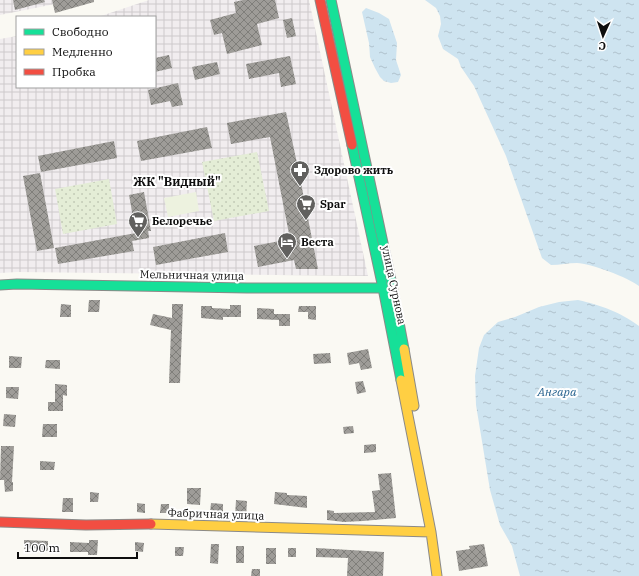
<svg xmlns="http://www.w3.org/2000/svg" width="639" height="576" font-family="'IBM Plex Serif',serif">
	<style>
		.industrial { fill: url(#industrial-grid) }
		.park { fill: url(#park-dots) }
		.pitch { fill: #edf2df }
		.water { fill: url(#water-ripples) }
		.building { fill: url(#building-cross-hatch) }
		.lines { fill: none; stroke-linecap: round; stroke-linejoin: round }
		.fast-casing { stroke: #8b8a88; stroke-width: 11 }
		.slow-casing { stroke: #8b8a88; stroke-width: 11 }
		.jam-casing { stroke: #8b8a88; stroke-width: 11 }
		.fast { stroke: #16e098; stroke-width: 9 }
		.slow { stroke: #ffcf43; stroke-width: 9 }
		.jam { stroke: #f24e42; stroke-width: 9 }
		.labels { text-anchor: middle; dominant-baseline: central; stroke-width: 4; stroke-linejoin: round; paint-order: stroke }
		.poi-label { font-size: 11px; font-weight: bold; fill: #0e0e0e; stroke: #fff; text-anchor: start }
		.street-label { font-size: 11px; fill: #0e0e0e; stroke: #fff }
		.neighbourhood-label { font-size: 12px; font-weight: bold; fill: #0e0e0e; stroke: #fff }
		.water-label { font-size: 12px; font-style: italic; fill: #27638f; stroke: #fff }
	</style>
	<defs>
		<pattern id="industrial-grid" width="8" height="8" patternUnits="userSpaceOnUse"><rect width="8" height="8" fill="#f1edef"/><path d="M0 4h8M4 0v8" fill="none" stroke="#cdcacc"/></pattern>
		<pattern id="park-dots" width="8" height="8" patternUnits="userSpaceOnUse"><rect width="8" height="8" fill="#e4edd6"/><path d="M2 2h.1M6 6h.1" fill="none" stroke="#c2cab6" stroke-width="1.8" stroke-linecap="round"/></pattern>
		<pattern id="water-ripples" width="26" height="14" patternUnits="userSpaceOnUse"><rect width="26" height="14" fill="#cee4f0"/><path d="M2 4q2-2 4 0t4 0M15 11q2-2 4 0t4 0" fill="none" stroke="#b0c2cd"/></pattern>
		<pattern id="building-cross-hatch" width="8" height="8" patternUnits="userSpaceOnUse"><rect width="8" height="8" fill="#9e9c98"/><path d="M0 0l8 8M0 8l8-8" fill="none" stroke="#7f7e7a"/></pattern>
	</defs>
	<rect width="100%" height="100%" fill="#faf9f3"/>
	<path class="industrial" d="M0,0H75L0,15Z
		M149,0H309L368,276L17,272L0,273V39L17,36V87H155V17H98Z"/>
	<path class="park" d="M257,152L269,211L214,221L202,162Z
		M109,179L117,224L63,234L55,189Z"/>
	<path class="pitch" d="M196,192L199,211L168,217L164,198Z"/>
	<path class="water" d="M425,0H639V286C629,278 590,263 577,263C568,263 560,265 551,265L542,258L506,156L474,86L461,67L458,59L443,49L438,36L441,24L440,16L436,8Z
		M366,8L379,13L389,19L397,43L396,60L401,75L398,82L391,83L384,81L380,77L375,68L370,57L369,43L362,12Z
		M578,300C603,306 618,311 639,326V576H520L512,546L500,525L490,490L476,405L475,376L479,348L484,335L498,322L515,317L539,307L559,302Z"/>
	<path class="building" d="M13,0H44L45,2L15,10Z
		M52,0H94V2L55,13Z
		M243,0H275L279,18L257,24L262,45L227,54L222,33L214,35L210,20L236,13L234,2Z
		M292,18L296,36L287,38L283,20Z
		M169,55L172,68L155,72V58Z
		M290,56L296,84L281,87L279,73L249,79L246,64Z
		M217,62L220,74L195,80L192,67Z
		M178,83L183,105L172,107L170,101L151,105L148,90Z
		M286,112L298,168L318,269H296L294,260L258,267L254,246L290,239L270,137L231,144L227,123Z
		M207,127L212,148L141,161L137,141Z
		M114,141L117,158L41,172L38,156Z
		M40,173L54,248L37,251L23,176Z
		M144,192L151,231H148L149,238L132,241L134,251L58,264L55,248L136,233L129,195Z
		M225,233L228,252L156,265L153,247Z
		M89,300H100L99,312H88Z
		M61,304L71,305V317H60Z
		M172,304H183L180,383H169L171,330L150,325L153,314L172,318Z
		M230,305H241V317H223V320L201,318V306H212V308L230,309Z
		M299,306H316V320L308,319V312H298Z
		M257,308L274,309V314H290V326H279V320L257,319Z
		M368,349L372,368L361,370L359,363L349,365L347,353Z
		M330,353L331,363L314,364L313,354Z
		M9,356L22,357L21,368H9Z
		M46,360H60V369L45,368Z
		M363,381L366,392L357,394L355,382Z
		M55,384L67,385V396L63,395V411H48V402H55Z
		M6,387H19L18,399L6,398Z
		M4,414L16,415L15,427L3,426Z
		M43,424H57V437H42Z
		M353,426L354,433L344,434L343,427Z
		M376,444V452L364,453V445Z
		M1,446H14L12,482H13V491L5,492L4,480H0Z
		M40,461L55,462L54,470H40Z
		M391,473L396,518L363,521L344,522L327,520V510L334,511V513L375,512L372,491L380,490L378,474Z
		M187,488H201L200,505L187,504Z
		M90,492L99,493L98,502H90Z
		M275,492L287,493V495L307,496V508L274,504Z
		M63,498H73V512H62Z
		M236,500L247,501L246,518L235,517Z
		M137,503L145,504V513L137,512Z
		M211,503L223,504V513H210Z
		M161,504H169V513H160Z
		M24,540L48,541V551L40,550V548L24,549Z
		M89,540H98L97,555H88V552H70V542L89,543Z
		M135,542L144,543L143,552L135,551Z
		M211,544H219L218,564L210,563Z
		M484,544L488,566L459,571L456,551L470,549L469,546Z
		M236,546H244V563H236Z
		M175,547H184L183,556H175Z
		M266,548H276V564H266Z
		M288,548H296V557H288Z
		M316,548L384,552L383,576H347L348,558L316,557Z
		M252,569H260V576H251Z"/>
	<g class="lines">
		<g class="fast-casing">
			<path id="fast" d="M331,0L392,285L404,349
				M352,145L383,288L401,380
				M0,285L17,284L247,288H383"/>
		</g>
		<g class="slow-casing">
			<path id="slow" d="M404,349L414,406
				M401,380L431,532L437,576
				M151,524L431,532"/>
		</g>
		<g class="jam-casing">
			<path id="jam" d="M320,0L352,145
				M0,522L86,525L151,524"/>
		</g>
		<use href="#fast" class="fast"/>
		<use href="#slow" class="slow"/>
		<use href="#jam" class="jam"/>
	</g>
	<defs>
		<g id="pharmacy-pin" transform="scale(1)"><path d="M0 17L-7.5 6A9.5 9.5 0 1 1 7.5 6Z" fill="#61605e" stroke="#fff"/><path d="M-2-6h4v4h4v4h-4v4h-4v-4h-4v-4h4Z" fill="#fff"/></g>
		<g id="supermarket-pin" transform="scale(1)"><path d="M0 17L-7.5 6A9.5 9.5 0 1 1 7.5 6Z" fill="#61605e" stroke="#fff"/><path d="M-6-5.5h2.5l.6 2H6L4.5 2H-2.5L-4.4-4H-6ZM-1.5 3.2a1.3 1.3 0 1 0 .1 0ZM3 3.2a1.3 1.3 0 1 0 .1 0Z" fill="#fff"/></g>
		<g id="hotel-pin" transform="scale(1)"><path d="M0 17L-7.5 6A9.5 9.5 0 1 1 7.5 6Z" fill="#61605e" stroke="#fff"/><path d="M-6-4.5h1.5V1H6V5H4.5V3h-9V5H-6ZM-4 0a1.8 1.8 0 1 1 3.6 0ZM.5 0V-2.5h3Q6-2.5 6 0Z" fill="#fff"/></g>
	</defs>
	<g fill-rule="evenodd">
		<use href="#pharmacy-pin" x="300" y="170"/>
		<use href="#supermarket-pin" x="306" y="204"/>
		<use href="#supermarket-pin" x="138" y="221"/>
		<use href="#hotel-pin" x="287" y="242"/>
	</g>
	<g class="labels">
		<g class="poi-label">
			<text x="314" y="170">Здорово жить</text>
			<text x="320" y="204">Spar</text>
			<text x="152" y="221">Белоречье</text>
			<text x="301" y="242">Веста</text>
		</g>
		<g class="street-label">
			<text transform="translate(192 275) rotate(1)">Мельничная улица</text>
			<text transform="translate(394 285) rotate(78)">улица Сурнова</text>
			<text transform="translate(216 514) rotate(2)">Фабричная улица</text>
		</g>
		<g class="neighbourhood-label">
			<text x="177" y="181">ЖК "Видный"</text>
		</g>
		<g class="water-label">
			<text x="557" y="391">Ангара</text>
		</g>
	</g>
	<rect x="16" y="16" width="140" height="72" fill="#ffffff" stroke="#9f9f9f"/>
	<rect x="24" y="29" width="20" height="6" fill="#16e098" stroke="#9f9f9f"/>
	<text x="52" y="36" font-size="12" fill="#0e0e0e">Свободно</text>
	<rect x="24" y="49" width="20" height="6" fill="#ffcf43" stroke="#9f9f9f"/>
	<text x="52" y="56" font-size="12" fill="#0e0e0e">Медленно</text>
	<rect x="24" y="69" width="20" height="6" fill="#f24e42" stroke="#9f9f9f"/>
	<text x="52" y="76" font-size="12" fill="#0e0e0e">Пробка</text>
	<g transform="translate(603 36) rotate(183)" stroke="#ffffff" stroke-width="3" paint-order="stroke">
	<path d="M0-3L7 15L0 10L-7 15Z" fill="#0e0e0e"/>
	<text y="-6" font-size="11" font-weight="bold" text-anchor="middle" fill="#0e0e0e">С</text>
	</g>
	<path d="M18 552v6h119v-6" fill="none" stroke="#0e0e0e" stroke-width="2"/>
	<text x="24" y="552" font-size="12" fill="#0e0e0e" stroke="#ffffff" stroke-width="3" paint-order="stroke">100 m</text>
</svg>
